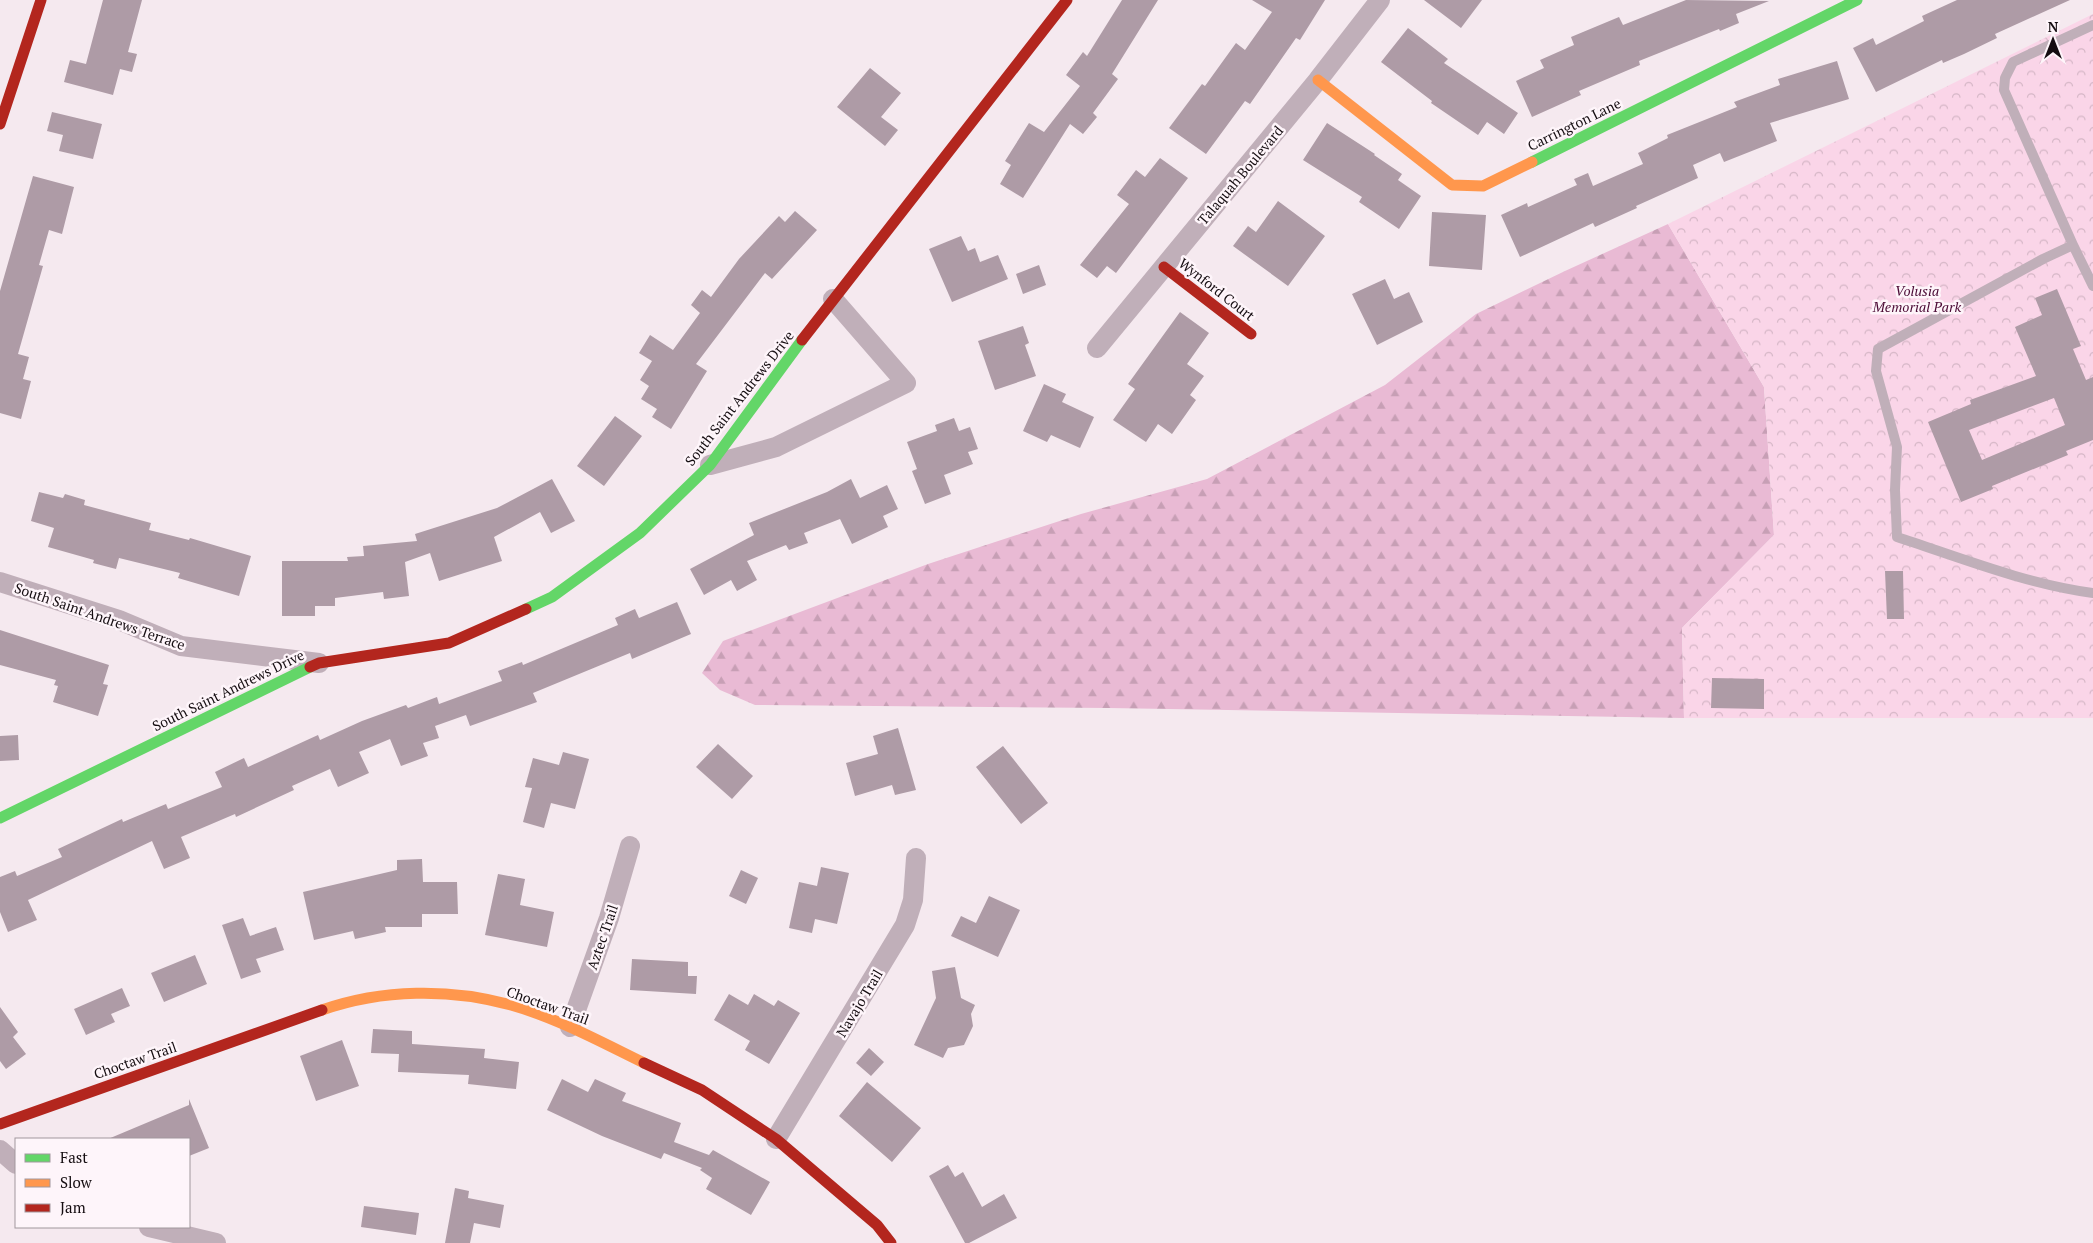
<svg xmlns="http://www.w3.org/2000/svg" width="2093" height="1243" font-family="'PT Serif',serif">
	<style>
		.forest { fill: url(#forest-firs) }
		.park { fill: url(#park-crowns) }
		.building { fill: #ae9ba6; fill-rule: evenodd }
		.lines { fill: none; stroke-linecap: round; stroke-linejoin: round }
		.lane { stroke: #c0afb9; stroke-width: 10 }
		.street { stroke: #c0afb9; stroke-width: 20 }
		.fast { stroke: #63d668; stroke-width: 11 }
		.slow { stroke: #ff974d; stroke-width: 11 }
		.jam { stroke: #b3261e; stroke-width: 11 }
		.labels { text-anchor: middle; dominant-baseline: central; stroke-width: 5; stroke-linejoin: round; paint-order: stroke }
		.street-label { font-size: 14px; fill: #150d11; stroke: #fef5fa }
		.park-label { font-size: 14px; font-style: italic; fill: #4a0934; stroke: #fef5fa }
	</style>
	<defs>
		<pattern id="forest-firs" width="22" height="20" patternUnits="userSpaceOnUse" patternTransform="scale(1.25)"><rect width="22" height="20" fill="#e9bad4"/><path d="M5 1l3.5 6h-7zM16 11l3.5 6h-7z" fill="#c79fb5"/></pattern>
		<pattern id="park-crowns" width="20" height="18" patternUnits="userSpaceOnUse" patternTransform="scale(1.25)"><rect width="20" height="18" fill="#fad5e8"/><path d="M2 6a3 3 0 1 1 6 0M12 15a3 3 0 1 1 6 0" fill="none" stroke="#d5b6c6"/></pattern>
	</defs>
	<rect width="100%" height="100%" fill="#f5e9ef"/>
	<path class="forest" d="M1668,224L1764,387L1774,535L1682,628L1684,718L1109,708L755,705L720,690L702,673L723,641L928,564L1081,514L1207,479L1385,385L1476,314L1565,271Z"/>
	<path class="park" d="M2093,14V718H1684L1682,628L1774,535L1764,387L1668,224Z"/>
	<path class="building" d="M103,0H142L128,52L137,54L132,72L120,69L113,95L64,82L70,60L86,64Z
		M1122,0H1158L1112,74L1118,79L1093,113L1097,117L1083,134L1070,124L1023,198L1000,184L1011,165L1005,161L1029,123L1044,132L1080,86L1066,75L1083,52L1087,56Z
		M1252,0H1325L1300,40L1296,38L1250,104L1245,101L1206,154L1169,128L1202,84L1205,86L1236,43L1245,50L1272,12Z
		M1424,0H1482L1461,28Z
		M1686,0L1769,1L1736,14L1739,23L1720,31L1719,29L1639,61L1640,65L1579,91L1581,95L1532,117L1516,81L1544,68L1540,60L1574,45L1571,37L1619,17L1623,25Z
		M1957,0H2070L1995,34L1997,38L1964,54L1943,63L1942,60L1876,92L1853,48L1873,38L1876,45L1924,21L1922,16Z
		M1408,28L1448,59L1444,63L1518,113L1504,134L1487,122L1478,135L1431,103L1432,101L1381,62Z
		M1837,61L1849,99L1770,123L1777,141L1724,162L1720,153L1693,165L1698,178L1636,206L1637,208L1595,227L1593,223L1520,257L1501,215L1527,203L1528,207L1577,185L1574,179L1588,173L1593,186L1643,164L1638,153L1668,138L1667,135L1737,107L1734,102L1780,85L1778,79Z
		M870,68L901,93L881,117L898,130L885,146L837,107Z
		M52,112L102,124L93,159L59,151L63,135L47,131Z
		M1327,123L1375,154L1374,155L1402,174L1398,180L1421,196L1399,229L1359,202L1362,197L1303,160Z
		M1160,158L1188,178L1116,273L1107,266L1097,278L1080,265L1129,204L1117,195L1136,170L1145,177Z
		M33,176L74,187L62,234L49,230L39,265L43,266L18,354L29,357L23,379L31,381L21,419L0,413V291Z
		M1278,201L1325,236L1288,286L1233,246L1248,226L1256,232Z
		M795,211L817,230L772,279L765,273L696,364L707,371L671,429L652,417L657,409L641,399L649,386L640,380L652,361L639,353L650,335L673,350L700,313L691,305L702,290L711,297L739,259L779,216L785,222Z
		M1432,212L1486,215L1482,270L1429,266Z
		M961,236L968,251L975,248L980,262L998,255L1008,279L952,302L929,249Z
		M1039,265L1046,285L1023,294L1016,274Z
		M1385,279L1394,299L1409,292L1423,322L1377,345L1352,294Z
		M2057,289L2081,346L2073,349L2086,380L2093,377V440L2066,451L2068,455L1992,486L1993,489L1961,502L1928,422L1971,404L1970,400L2036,376L2015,327L2042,315L2035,298ZM2054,398L2065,425L1982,460L1969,430Z
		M1180,312L1209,333L1187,364L1204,376L1190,395L1196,400L1172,434L1158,424L1146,442L1113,420L1135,389L1128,384Z
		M1023,326L1029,343L1025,345L1036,376L995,390L978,341Z
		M1044,384L1066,394L1062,402L1094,417L1080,448L1051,435L1047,442L1023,431Z
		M615,416L642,436L604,486L577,466Z
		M954,418L959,431L970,427L978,449L968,452L973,464L944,475L951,494L925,504L912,471L917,469L907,442L937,431L935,425Z
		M552,479L575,521L551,533L540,512L494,537L502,561L439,581L430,553L405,562L409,596L384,599L383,592L335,598V606H315V616H282V561H348L347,557L364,556L363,546L417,541L415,534L497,508Z
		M851,479L860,498L887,485L898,509L883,516L888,527L852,544L840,519L804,533L808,543L789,550L786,545L747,561L757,580L737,591L731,580L704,595L690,569L754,535L749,523L827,492Z
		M39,492L63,498L65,494L85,500L84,505L151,523L149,530L189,540L190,538L251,556L239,596L178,578L180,573L119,558L116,569L93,563L94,560L48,547L54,528L31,521Z
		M1885,571H1903L1904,619H1887Z
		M677,602L691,634L632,659L630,653L533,693L537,702L470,726L466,715L435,726L439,738L423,743L428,756L401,766L390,739L359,752L369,773L338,787L330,769L292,786L294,790L236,817L235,814L181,837L190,858L164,869L152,841L28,900L37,920L8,932L0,912V877L15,871L17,876L62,857L58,849L122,819L123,822L166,804L168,809L222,787L215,772L244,758L248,767L318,735L320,740L362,721L406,705L408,708L437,697L439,704L502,681L498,671L522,662L523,665L618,625L615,618L635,609L639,618Z
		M0,630L109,665L103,684L108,685L98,716L53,702L58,686L54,685L56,680L0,665Z
		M1712,678L1764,679V709L1711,708Z
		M898,728L916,790L895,795L892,785L855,796L846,763L878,754L873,736Z
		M18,735L19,760L0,761V736Z
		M718,744L753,776L732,799L696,767Z
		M1003,746L1048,803L1021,824L976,767Z
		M563,752L589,759L575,809L551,803L544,828L523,822L532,788L525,787L533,758L559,765Z
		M422,859L423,882H457L458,914H422V927H385L386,932L355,939L353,931L314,940L303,892L397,870V860Z
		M821,867L849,873L837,924L815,919L812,933L789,928L799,882L817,886Z
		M741,870L758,878L746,904L729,896Z
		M498,874L525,879L520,905L554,912L547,947L485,935Z
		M989,896L1020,910L998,957L951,936L961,916L976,923Z
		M243,918L250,936L276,927L284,950L256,959L261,972L241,979L222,925Z
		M195,955L207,984L164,1002L151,973Z
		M632,959L688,962V976H697L696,994L630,990Z
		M955,967L961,998L975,1005L971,1014L973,1026L964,1045L948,1048L943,1058L914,1045L936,998L932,971Z
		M122,988L130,1006L111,1014L115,1022L86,1035L74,1009Z
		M729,994L748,1005L754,994L774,1006L778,1000L800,1013L769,1064L745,1050L750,1041L714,1020Z
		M0,1007L18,1032L13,1037L26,1054L6,1069L0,1061Z
		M373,1029L412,1031V1044L485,1049L484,1058L519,1062L516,1089L468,1084L469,1075L398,1072L399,1054L371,1053Z
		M342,1040L359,1086L316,1101L300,1056Z
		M869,1048L884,1062L871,1076L856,1063Z
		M562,1079L588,1092L595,1079L626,1093L622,1101L681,1123L674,1142L709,1155L713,1150L770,1182L751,1215L706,1189L712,1178L700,1170L702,1168L664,1153L661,1159L602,1136L547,1110Z
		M867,1082L921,1128L892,1162L839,1116Z
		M189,1099L209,1148L189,1156V1139H108L189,1105Z
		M948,1165L955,1177L963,1172L982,1207L1004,1194L1017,1218L969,1243H965L929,1176Z
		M455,1188L469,1191L468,1198L504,1205L500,1228L474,1223L470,1243H445Z
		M364,1206L419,1213L416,1235L361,1227Z"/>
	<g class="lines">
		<path class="lane" d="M2073,245L2004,90L2005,78L2013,62L2093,25
			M2093,286L2073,245L2043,259L1878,349L1876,371L1897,447L1895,490L1897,537C1961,558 2026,584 2093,593"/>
		<path class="street" d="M1097,348L1318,80L1380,0
			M710,465L776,447L906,383L833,299
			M0,582L119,620L181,646L319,663
			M570,1027L609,918L630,846
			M776,1139L905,925L913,900L916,858
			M0,1150L16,1164
			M149,1227L216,1243"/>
		<path class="fast" d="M1532,162L1857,0
			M526,609L552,597L640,533L710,465L802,340
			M0,818L310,667"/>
		<path class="slow" d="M1318,80L1452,185L1483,186L1532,162
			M322,1010C382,989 450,988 511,1005C557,1018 601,1042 644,1063"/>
		<path class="jam" d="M0,124L41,0
			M1164,267L1251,334
			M802,340L1067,0
			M310,667L319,663L449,643L526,609
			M644,1063L702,1090L776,1139L877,1225L891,1243
			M0,1124L322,1010"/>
	</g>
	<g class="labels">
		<g class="street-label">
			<text transform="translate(1574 124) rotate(-26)">Carrington Lane</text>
			<text transform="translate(1240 175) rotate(-50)">Talaquah Boulevard</text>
			<text transform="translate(1217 289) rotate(38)">Wynford Court</text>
			<text transform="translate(739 398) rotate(-52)">South Saint Andrews Drive</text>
			<text transform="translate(100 616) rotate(19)">South Saint Andrews Terrace</text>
			<text transform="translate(228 690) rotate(-26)">South Saint Andrews Drive</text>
			<text transform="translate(602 937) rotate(-71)">Aztec Trail</text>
			<text transform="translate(859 1003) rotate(-59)">Navajo Trail</text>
			<text transform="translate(548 1005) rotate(20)">Choctaw Trail</text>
			<text transform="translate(135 1060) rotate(-19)">Choctaw Trail</text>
		</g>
		<g class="park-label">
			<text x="1917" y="290">Volusia<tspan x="1917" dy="16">Memorial Park</tspan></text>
		</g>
	</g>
	<rect x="15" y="1138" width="175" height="90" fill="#fef5fa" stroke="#a1989d"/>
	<rect x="25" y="1154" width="25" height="8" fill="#63d668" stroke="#a1989d"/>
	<text x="60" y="1163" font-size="15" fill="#150d11">Fast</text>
	<rect x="25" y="1179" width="25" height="8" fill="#ff974d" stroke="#a1989d"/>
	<text x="60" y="1188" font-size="15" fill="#150d11">Slow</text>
	<rect x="25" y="1204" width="25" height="8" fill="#b3261e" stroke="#a1989d"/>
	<text x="60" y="1213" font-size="15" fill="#150d11">Jam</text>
	<g transform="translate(2053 40)" stroke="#fef5fa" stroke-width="4" paint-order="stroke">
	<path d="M0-4L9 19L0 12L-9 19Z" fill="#150d11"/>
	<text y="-8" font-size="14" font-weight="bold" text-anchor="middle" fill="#150d11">N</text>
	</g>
</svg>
